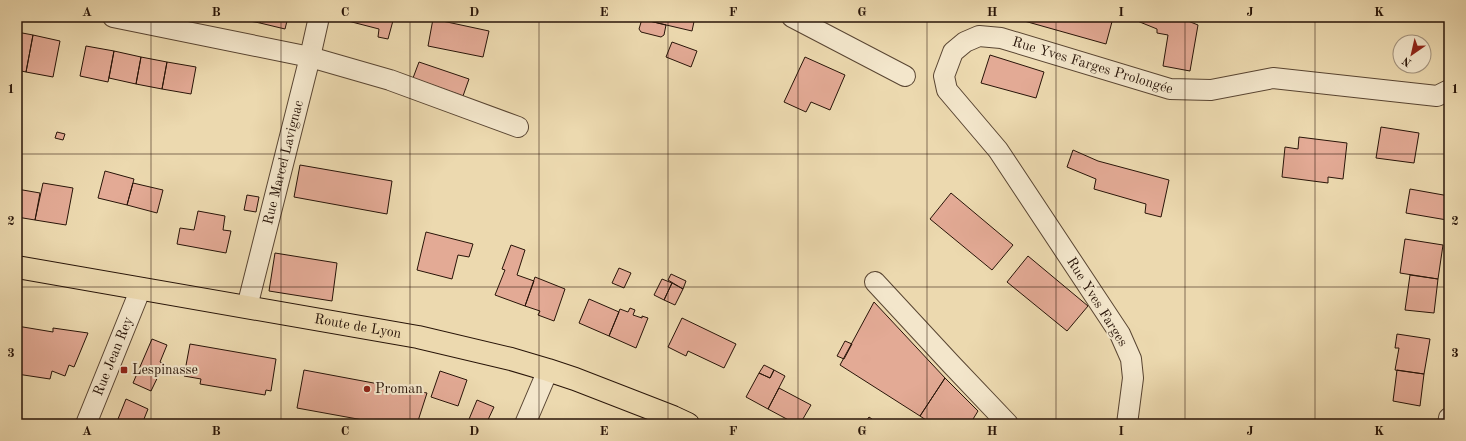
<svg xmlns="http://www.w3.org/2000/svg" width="1466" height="441" font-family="'Old Standard TT',serif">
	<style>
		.building { fill: #e3aa95; stroke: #281408 }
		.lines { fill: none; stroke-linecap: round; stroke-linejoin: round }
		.minor-casing { stroke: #594532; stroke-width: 22 }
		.major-casing { stroke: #281408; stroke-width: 24 }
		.minor { stroke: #f3e6cb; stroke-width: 20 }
		.major { stroke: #ecd9af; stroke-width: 22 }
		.grid { fill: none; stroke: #281408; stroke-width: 1; stroke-opacity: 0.55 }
		.poi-dot { fill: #8f2418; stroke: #f3e6cb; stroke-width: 1.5 }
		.labels { text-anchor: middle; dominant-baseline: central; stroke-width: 4; stroke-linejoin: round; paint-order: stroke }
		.street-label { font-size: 14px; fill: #281408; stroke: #f3e6cb }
		.poi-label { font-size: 14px; fill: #281408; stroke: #f3e6cb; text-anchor: start }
		.neatline { fill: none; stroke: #281408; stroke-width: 1.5 }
		.grid-label { font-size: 13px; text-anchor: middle; font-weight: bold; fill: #281408 }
	</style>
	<rect width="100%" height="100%" fill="#ecd9af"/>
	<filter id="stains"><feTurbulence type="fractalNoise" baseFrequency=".005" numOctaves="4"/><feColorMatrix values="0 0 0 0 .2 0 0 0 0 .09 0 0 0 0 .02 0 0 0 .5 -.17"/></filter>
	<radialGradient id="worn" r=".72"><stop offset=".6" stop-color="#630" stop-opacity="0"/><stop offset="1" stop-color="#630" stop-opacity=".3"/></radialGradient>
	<path class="building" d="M235,17H261L260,23L234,18Z
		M261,17H288L285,29L260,23Z
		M349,17H394L388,39L378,37L379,29L348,21Z
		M632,17H695L692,31Z
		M1010,17H1109L1113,18L1106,44Z
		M1130,17H1178L1198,25L1190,71L1163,66L1168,35L1157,33V29L1130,18Z
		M433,19L489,31L483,57L428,46Z
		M642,19L666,25L664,35L661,37L641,32L639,29Z
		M17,32L33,35L26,72L17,70Z
		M33,35L60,41L53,77L26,72Z
		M672,42L697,51L691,67L666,57Z
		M86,46L114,51L108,82L80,76Z
		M114,51L141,57L136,84L109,78Z
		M990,55L1044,72L1036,98L981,83Z
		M141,57L167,62L162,89L136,84Z
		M805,57L845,75L830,110L811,102L806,112L784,102Z
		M167,62L196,67L191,94L162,89Z
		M419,62L469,79L463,96L413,78Z
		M1381,127L1419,133L1414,163L1376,158Z
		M57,132L65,134L63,140L55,138Z
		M1299,137L1347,143L1343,179L1328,177V183L1282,177L1285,147L1298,149Z
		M1073,150L1098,161L1169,180L1161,217L1145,213L1146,204L1094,189L1096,179L1067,167Z
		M300,165L392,181L387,214L294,197Z
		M105,171L134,179L127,205L98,198Z
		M43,183L73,188L66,225L35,220Z
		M133,183L163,190L157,213L127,205Z
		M17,189L40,193L35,220L17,217Z
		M1410,189L1449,196L1447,220L1406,213Z
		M951,193L1013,245L992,270L930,219Z
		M247,195L259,197L256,212L244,210Z
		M198,211L225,216L223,230L231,231L226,253L177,244L180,228L194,230Z
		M426,232L473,244L469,257L458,255L452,279L417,270Z
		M1405,239L1443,245L1438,279L1400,273Z
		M511,245L525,250L517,275L534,281L525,306L495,295L505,270L502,269Z
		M275,253L337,263L332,301L269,291Z
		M1028,256L1088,306L1067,331L1007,282Z
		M619,268L631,273L624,288L612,283Z
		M671,274L686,281L683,289L668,280Z
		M1410,275L1438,279L1434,313L1405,310Z
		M535,277L565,289L554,321L538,315L540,311L525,306Z
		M662,279L672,283L664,300L654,295Z
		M672,283L683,289L675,305L664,300Z
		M589,299L619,312L609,336L579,323Z
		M874,302L945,378L920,416L840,365Z
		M630,308L635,310L633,315L642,318V316L648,318L636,348L609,336L620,309L628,312Z
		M682,318L736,344L724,368L688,351L686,356L668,347Z
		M17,326L53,332V328L88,333L74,367L69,365L65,376L52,371L50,379L17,374Z
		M1397,334L1430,339L1424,374L1395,370L1399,348H1395Z
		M152,339L167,345L160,362L164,364L151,391L133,383Z
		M845,341L852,344L844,359L837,356Z
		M190,344L276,359L271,391L266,390L265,395L200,384L201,379L184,376Z
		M764,365L774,370L770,378L759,373Z
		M304,370L427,393L417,424H385L297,408Z
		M774,370L785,376L768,409L746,397L759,373L770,378Z
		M1397,370L1424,374L1420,406L1393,401Z
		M440,371L467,380L458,406L431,397Z
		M945,378L978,411L970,424H932L920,416Z
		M779,388L811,405L800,424H796L768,409Z
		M126,399L148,409L142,424H116Z
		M477,400L494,407L486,424H467Z
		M869,417L879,424H864Z"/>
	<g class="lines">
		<g class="minor-casing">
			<g id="minor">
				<path d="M113,17L310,57L390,80L518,127"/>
				<path d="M792,17L905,76"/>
				<path d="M875,282L951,364L1008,424"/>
				<path id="s1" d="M247,307L310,57L319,17"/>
				<path id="s2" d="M86,424L141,288"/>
				<path d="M525,424L548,370"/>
				<path id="s3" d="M1127,424L1133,378L1131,359L1120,334L998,150L947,90L944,76L953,52L965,42L979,36L1001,38L1170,89L1211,90L1273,78L1437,96L1449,90"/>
				<path d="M1448,424L1449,418"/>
			</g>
		</g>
		<g class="major-casing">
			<g id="major">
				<path id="s4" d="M17,267L418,337L511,359L548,370L575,379L673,417L688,424"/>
			</g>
		</g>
		<use href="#minor" class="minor"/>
		<use href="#major" class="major"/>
	</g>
	<path class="grid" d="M151,17V424M281,17V424M410,17V424M539,17V424M668,17V424M798,17V424M927,17V424M1056,17V424M1185,17V424M1315,17V424M17,154H1449M17,287H1449"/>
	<g class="poi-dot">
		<rect x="120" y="366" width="8" height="8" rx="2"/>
		<circle cx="367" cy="389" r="4"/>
	</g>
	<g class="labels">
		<g class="street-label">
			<text stroke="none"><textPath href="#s3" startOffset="581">Rue Yves Farges Prolongée</textPath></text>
			<text stroke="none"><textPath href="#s1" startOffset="149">Rue Marcel Lavignac</textPath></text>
			<text transform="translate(1097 302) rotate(58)">Rue Yves Farges</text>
			<text stroke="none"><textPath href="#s4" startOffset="346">Route de Lyon</textPath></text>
			<text stroke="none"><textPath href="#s2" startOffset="73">Rue Jean Rey</textPath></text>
		</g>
		<g class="poi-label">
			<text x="132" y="370">Lespinasse</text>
			<text x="375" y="389">Proman</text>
		</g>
	</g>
	<rect width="1466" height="441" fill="none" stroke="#ecd9af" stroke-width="44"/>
	<g transform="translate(1412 54) rotate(214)"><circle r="19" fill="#f3e6cb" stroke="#a2927d"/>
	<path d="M0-3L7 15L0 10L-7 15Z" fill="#8f2418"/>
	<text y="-6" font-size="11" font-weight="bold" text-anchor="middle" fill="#281408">N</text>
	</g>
	<rect x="22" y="22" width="1422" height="397" class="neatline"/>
	<g class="grid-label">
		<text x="87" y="16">A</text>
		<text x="216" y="16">B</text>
		<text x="345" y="16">C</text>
		<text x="474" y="16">D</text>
		<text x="604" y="16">E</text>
		<text x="733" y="16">F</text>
		<text x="862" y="16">G</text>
		<text x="992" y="16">H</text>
		<text x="1121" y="16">I</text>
		<text x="1250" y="16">J</text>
		<text x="1379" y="16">K</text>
		<text x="11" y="93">1</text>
		<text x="1455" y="93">1</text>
		<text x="11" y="225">2</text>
		<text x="1455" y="225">2</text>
		<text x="11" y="357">3</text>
		<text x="1455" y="357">3</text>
		<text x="87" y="435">A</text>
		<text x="216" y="435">B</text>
		<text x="345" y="435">C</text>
		<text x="474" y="435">D</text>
		<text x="604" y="435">E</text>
		<text x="733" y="435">F</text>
		<text x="862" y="435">G</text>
		<text x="992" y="435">H</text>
		<text x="1121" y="435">I</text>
		<text x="1250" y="435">J</text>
		<text x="1379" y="435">K</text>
	</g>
	<rect width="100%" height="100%" filter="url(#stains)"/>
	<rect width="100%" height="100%" fill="url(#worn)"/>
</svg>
